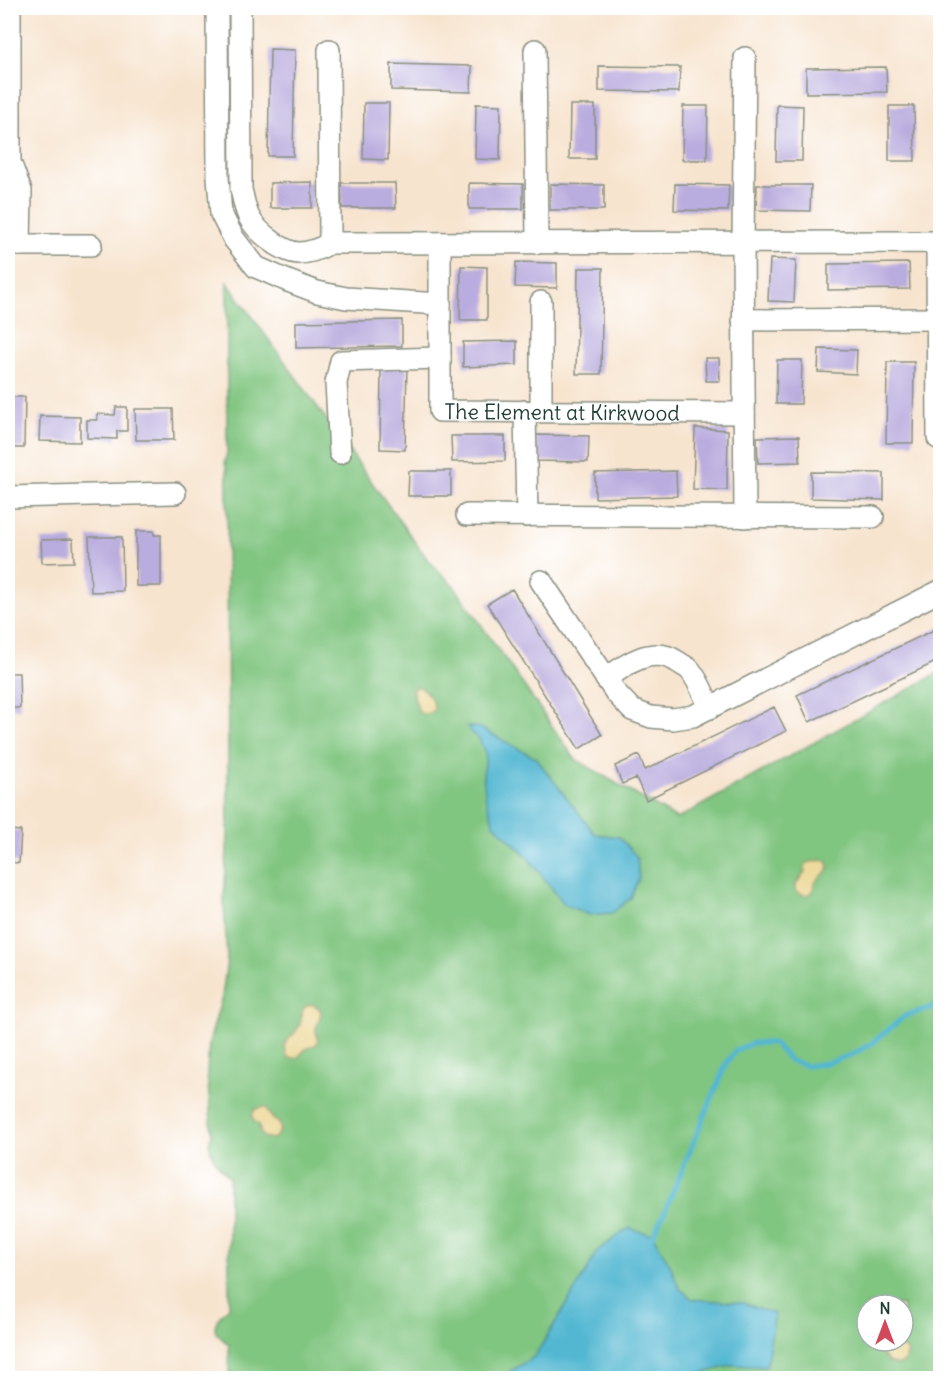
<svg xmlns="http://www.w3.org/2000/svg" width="948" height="1386" font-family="Delius,sans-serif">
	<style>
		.green { fill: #80c580; stroke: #50815a; stroke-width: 1.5; fill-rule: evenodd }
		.sand { fill: #eeda9e; stroke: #868c69; stroke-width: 1.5 }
		.water { fill: #53b7d2; stroke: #397a83; stroke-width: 1.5 }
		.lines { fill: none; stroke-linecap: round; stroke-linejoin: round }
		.stream { stroke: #53b7d2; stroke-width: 5 }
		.building { fill: #b9acde }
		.minor-casing { stroke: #8b9082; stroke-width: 24 }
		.minor { stroke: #fff; stroke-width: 21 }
		.labels { text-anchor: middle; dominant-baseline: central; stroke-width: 5; stroke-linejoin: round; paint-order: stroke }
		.street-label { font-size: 21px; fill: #1f3d34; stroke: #fff }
	</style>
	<rect width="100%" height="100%" fill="#fff"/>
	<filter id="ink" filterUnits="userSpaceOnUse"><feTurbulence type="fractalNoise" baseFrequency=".0167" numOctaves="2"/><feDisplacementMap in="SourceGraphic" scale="12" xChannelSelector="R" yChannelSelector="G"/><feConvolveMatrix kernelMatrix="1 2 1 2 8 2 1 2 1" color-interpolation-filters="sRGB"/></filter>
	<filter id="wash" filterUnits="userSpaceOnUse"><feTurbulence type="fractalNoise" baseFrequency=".008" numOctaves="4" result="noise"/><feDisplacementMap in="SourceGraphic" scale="24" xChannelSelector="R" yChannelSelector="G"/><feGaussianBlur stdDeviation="1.35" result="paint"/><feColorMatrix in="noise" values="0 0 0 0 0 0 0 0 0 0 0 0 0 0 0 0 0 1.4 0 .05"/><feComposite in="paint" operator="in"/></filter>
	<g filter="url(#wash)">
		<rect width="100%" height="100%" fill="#f7e4cf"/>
		<path class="green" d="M227,282L428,560L454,586L575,759L677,819L940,672V1378H229V1345C227,1343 218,1335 217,1334C210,1324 223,1313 229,1307V1178L214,1159L211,1151L209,1143L212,1133L207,1072L209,1043L222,997L227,960L224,900L228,833L227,472L225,462L227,452ZM867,1305H903V1341H867Z"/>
		<path class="sand" d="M417,686C425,688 435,701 434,710C414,724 418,700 412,690Z
			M822,860L828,862L829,869C825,874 817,879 814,884C814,886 814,888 814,889C810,898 802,895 796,891V884L805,872C802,860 814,862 822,860Z
			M311,1004C329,1010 317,1019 316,1029C316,1035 319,1038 317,1044L306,1049L297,1058H289L286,1054L285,1043C289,1038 295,1034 298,1028C305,1018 296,1009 311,1004Z
			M265,1107C269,1111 270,1116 273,1119C274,1121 276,1121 278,1122C283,1128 279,1134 273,1139L263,1137L260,1132L259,1125L255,1122L252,1117L254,1110L258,1108Z
			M880,1341H897V1345L899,1347L906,1349L908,1353L904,1362L898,1365L888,1362C884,1356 877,1353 876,1347Z"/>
		<path class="water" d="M467,726L480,728L536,758L595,834L619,837L637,857L639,878L631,898L612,913L590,915L565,905L529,859L494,824L486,800L483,775L486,756L479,739L472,734Z
			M629,1228L653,1235L671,1267L679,1288L692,1299L743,1303L775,1314L766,1367L733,1365L687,1378H500L535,1356L588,1269L597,1251Z"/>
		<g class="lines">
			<path class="stream" d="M649,1241L653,1235L665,1211L726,1064L736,1050L753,1043H774L789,1060L807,1066L827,1063L851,1055L871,1044L905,1016L930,1008L940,1002"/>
		</g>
		<g id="blocks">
			<path class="building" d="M270,49L295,50L293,156H268Z
				M391,64L472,66L471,92L391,90Z
				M599,66L680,67L679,92L599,91Z
				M886,67L887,92L806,93V68Z
				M364,103H389L388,160L363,159Z
				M476,104L501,105L500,160L475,159Z
				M570,105H595V159H569Z
				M777,105L803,106L802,161H776Z
				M683,106H708L707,160H682Z
				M889,106H914L915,161H889Z
				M312,182V208H270V183Z
				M341,183H395L396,208H342Z
				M469,183L523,184V209H469Z
				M550,184L604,185V210H550Z
				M675,184L729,185L728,211L674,210Z
				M757,185H811L810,211L756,210Z
				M770,259L796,260L794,302L768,301Z
				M516,262L557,263V288L515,287Z
				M909,263L910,289L828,290V264Z
				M461,266L487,267V320H460Z
				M578,268H603L601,374H576Z
				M402,320V346L296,348V322Z
				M517,341V365L463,367V342Z
				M819,349L857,350L856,374L818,372Z
				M705,358H719L720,381H706Z
				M777,360H802L801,404H776Z
				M887,362H914L913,443H886Z
				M381,367H407L405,450L380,449Z
				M8,397H25L24,448H8Z
				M116,407H127V431H117V439L87,438V420H97V414L115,415Z
				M135,409H173L174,440H136Z
				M40,416L80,417V442L39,441Z
				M695,428L728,430L727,490L693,489Z
				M536,435L589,436L588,462L535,461Z
				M451,436H505V461L452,462Z
				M799,436L800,462L758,463L757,437Z
				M409,471H451V496H408Z
				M676,471L677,496L595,498V473Z
				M811,472L884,473V500L811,498Z
				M136,531H154V535H161V586H136Z
				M89,537H122L123,591L91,592Z
				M73,539L74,562L42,563L41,540Z
				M512,589L602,735L579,749L487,604Z
				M940,627V660L809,722L797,695Z
				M8,673H19L20,708H8Z
				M774,707L786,731L646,800L636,778L622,784L615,766L639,755L645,770Z
				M8,830L21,831L19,863L8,862Z"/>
		</g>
	</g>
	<g filter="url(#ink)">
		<use href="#blocks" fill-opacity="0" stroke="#8b9082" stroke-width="1.5"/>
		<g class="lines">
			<g class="minor-casing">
				<g id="minor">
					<path d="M10,8V162L21,191L20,245"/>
					<path d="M217,8L218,177L221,214L234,239L256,267L288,281L317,292L346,298L440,304"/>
					<path d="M240,8L241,189C243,198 245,209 249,217C256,231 282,252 298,253C310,253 320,249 330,243L937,242L938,438"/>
					<path d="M329,50L330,243"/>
					<path d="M535,50L537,243"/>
					<path d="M745,58L743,243L745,517"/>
					<path id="s1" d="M440,243V411L744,413"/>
					<path d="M8,245H91"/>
					<path d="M541,302V411"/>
					<path d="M743,320L937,319"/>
					<path d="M525,411L527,516"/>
					<path d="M340,453L336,383L341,361L440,358"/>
					<path d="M8,497L175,493"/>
					<path d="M467,515L873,517"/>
					<path d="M541,581L616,693L632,710L651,717L673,719L693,716L940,591"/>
					<path d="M606,679C627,663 653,645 678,662C682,665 687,667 690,670C699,681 704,695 710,708"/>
				</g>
			</g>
			<use href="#minor" class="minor"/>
		</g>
	</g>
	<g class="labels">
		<g class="street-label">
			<text stroke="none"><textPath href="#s1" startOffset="290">The Element at Kirkwood</textPath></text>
		</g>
	</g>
	<rect width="948" height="1386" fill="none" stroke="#fff" stroke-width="30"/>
	<g transform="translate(885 1323)"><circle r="28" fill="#ffffff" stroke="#a5b1ae" stroke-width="1.5"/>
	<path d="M0-4.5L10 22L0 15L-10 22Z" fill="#d1495b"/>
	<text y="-9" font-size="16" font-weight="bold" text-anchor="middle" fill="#1f3d34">N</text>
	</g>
</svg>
